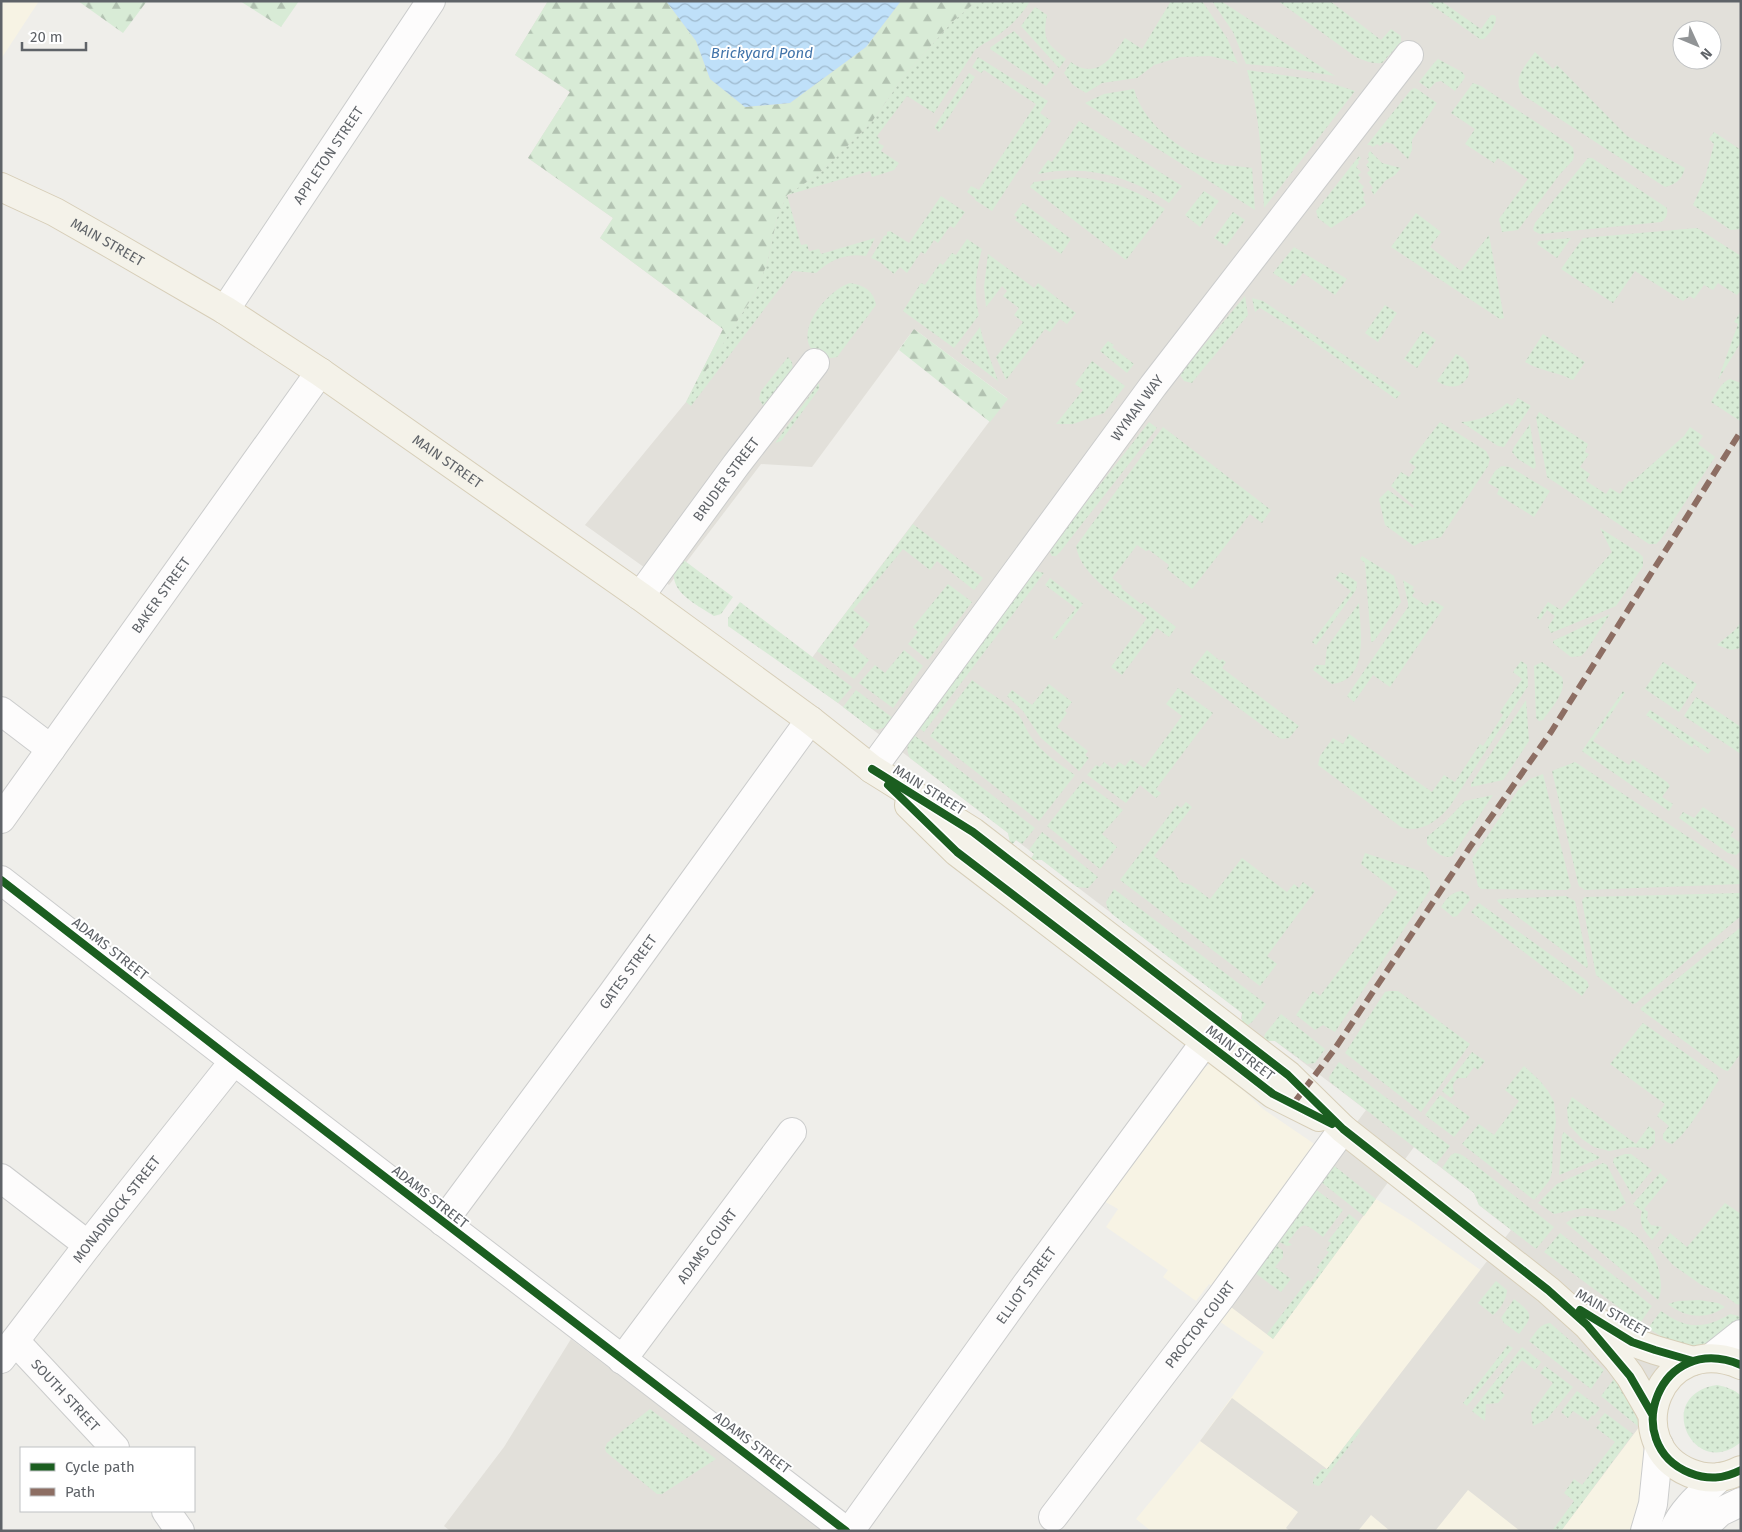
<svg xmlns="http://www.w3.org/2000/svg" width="1742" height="1532" font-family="'Fira Sans',sans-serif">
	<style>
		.commercial { fill: #f7f3e4 }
		.education { fill: #e2e0da; fill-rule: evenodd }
		.green { fill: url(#green-dots) }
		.forest { fill: url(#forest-firs) }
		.water { fill: url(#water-waves) }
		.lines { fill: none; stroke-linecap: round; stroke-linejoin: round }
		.minor-casing { stroke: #cbcccc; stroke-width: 30 }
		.major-casing { stroke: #d7ceb8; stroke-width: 30 }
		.minor { stroke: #fdfcfc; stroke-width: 28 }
		.major { stroke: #f4f2e9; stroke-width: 28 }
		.quiet { stroke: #8d6e63; stroke-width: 6; stroke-dasharray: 12 6; stroke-linecap: butt }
		.cycleway-casing { stroke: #fff; stroke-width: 11 }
		.cycleway { stroke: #1b5e20; stroke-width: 8 }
		.labels { text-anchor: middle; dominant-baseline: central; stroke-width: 4; stroke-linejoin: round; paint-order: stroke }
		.street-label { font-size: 14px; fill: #5f6368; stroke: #fff }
		.water-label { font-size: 15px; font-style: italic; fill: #4174aa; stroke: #fff }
	</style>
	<defs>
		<pattern id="green-dots" width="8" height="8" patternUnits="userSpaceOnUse" patternTransform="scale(1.25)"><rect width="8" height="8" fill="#d8ebd6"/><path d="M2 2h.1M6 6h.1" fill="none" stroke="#b2c2b1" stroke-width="1.8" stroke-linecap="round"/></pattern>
		<pattern id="forest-firs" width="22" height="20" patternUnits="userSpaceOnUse" patternTransform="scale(1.25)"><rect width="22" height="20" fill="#d8ebd6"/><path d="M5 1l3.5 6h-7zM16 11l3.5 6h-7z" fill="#b2c2b1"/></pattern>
		<pattern id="water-waves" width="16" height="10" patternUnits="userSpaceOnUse" patternTransform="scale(1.25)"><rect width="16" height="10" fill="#bfe0f9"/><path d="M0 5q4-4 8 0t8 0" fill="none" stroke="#9eb9cd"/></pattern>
	</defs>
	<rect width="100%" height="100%" fill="#efeeea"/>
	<path class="commercial" d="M1,1H39L1,59Z
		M1210,1064L1218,1066L1263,1109L1313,1143L1328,1161L1376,1199L1413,1222L1496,1281L1637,1415L1645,1461L1637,1531H1151L1136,1519L1200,1441L1264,1352L1200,1308L1216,1288L1209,1284L1196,1301L1163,1277L1168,1270L1106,1227L1118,1209L1102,1200L1196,1073Z"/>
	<path class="education" d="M548,1H1741V1347L1717,1342L1700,1346L1561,1531H1520L1468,1490L1435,1531H1390L1371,1515L1358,1531H1290L1286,1528L1298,1512L1200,1441L1232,1398L1327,1469L1511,1230L1479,1205L1474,1193L1414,1147L1273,1339L1227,1304L1328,1161L1366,1110L1275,1041H1263L1245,1027L1241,1018L1242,1013L1042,860H1030L1034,854L1016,840L1011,846L1008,833L838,703L799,675L1007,398L914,329L812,467L761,464L669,585L585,525L686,402L723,329L600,238L613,218L528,158L570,92L515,55ZM1682,30H1712V60H1682Z
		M571,1339L798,1511L824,1531H450L444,1526L504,1447Z"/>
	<path class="green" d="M977,1H1030C1023,13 1013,24 1002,32C994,39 983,43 975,50L934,113L907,96L877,136L880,139L878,143L884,146L881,151L899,163L894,170L872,177L870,171L787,195L801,245L807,244L809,251L819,249L821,254L875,238L866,256C847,253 831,259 816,273L793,271L691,406L686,402L755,293L767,264L777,218L787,195L819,174L871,123L904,76L952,22Z
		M1171,1H1202L1227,38L1238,64L1232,61L1210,56L1180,57L1154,65L1137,78L1102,83L1086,93L1073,85L1064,73L1071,62C1074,64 1078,67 1082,68C1103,74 1115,52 1125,38L1142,49Z
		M1212,1H1221L1335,76L1281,67L1246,64L1233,32Z
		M1278,1H1330L1381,40L1391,29L1401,36V42L1382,63C1373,64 1365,61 1356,57Z
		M1426,1H1441L1481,29L1491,15H1494L1496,17C1497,24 1489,34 1484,39H1480Z
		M1035,7L1047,15C1042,41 1047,43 1066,59L1059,68L1021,26Z
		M1014,31L1055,74L1046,86L990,49L991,47Z
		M1535,52L1553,69L1557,65L1627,136L1685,168C1682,179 1677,184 1665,187L1523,95C1511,79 1526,65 1535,52Z
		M978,57L1048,101L1040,113L1051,121L992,211L975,200V198L967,192L971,186L979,190L1036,104L984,70L981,73L972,67Z
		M1438,59L1462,72L1465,76L1464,79L1455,91L1441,81L1436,82L1429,89L1419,82L1434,63Z
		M1247,70L1324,81L1355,91L1264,208C1262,162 1260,114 1247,70Z
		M969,73L975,77L939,132L935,128V126Z
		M1473,83L1481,86L1569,144L1573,148L1574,155L1573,160L1560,174L1518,230L1502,232L1499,219L1528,179L1498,158L1494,163L1465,144L1475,129L1451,113Z
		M1414,88L1417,89L1437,103L1412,140V150L1408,159L1393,144L1386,142L1380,146L1377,144L1373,147L1370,145H1367L1410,91Z
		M1134,89C1143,126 1189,158 1225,165C1234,166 1244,167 1252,168L1255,210L1085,103L1104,94Z
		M1079,121L1182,186L1169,203C1131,176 1084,164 1038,174L1048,160L1052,162Z
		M1714,132L1741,150V229L1731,230L1693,205L1705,178L1714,144L1709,139Z
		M1370,151L1382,163L1401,168L1395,175L1385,181L1374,195L1371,190L1373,188L1369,182L1372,179L1367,173L1370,170L1366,165L1369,162L1367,159L1369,157L1368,154Z
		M1359,156L1361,158L1358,161L1359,163L1356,167L1361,172L1358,175L1361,178L1358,181L1364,187L1362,189L1365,195L1363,197L1366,205L1331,228L1318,218L1316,211Z
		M1588,158H1592L1667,208C1668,215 1666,219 1661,222L1540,234L1534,231L1533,229L1535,223Z
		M1074,177C1110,180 1135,189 1165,209L1126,260L1030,187L1034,182Z
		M1204,191L1219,201L1200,227L1185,215Z
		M941,196L965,212L954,228L950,226L938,243L934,240L925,254L921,252L907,273L900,267L894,274L880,262L871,258L884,236L887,235V232L890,231L909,243Z
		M1023,203L1071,239L1061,254L1015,220L1017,217L1014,215Z
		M1233,212L1245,220L1226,246L1214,238Z
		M1416,213L1441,232L1430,247L1461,271L1489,235L1504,318L1500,319L1391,247Z
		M1697,228L1741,256V290L1737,295L1718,283L1713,290L1704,285L1694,299L1690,296L1683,301L1635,271L1613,303L1561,269L1583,238Z
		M1571,238L1557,258L1537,244L1539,241Z
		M967,239L982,249C976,270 973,294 979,315L954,348L903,311L921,283L925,285L940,263L943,265L952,253L956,255Z
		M1294,247L1347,279L1335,295L1303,273L1293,286L1273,273Z
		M988,254L1034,288L1038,283L1076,313L1067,324L1060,319L1050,332L1045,329L1006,380L996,357L1023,322L1014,315L1019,308L1003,296L1007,291L1002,286L986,307L984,287Z
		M850,283C864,285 874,291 876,305L837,357C826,359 819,358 812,350C795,328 830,289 850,283Z
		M1245,296L1248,315L1194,380L1192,383L1184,381L1180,375L1183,370Z
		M1252,298L1263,301L1401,393L1396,399L1298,331L1260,308L1255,312Z
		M1385,305L1397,313L1378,342L1365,333Z
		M1741,311V342L1718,380L1738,324L1734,322Z
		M980,327L983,339L998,381L961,353Z
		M1423,331L1436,340L1417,368L1404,359Z
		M1543,334L1585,362L1573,380C1558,372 1540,371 1525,362Z
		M1108,341L1114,345L1112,347L1134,364L1127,373L1100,351Z
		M1456,354C1483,365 1464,400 1437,381Z
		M788,357L792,362L793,372L764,407L759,399L761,391Z
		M1092,361L1125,386L1104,413L1073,424H1056L1083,390L1075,384Z
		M1730,379L1741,383L1740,421L1711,402C1716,394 1721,382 1730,379Z
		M819,383V389L781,441L775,443Z
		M1518,398L1531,406L1504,447L1498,446L1461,422C1479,421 1493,415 1507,403L1512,406Z
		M1539,412L1588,444L1585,452L1589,454L1580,467L1590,474L1586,481L1606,494L1610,488L1620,494L1629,481L1632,482L1684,436L1690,427L1703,436L1698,444L1715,457L1661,539L1656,544H1649L1547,477L1536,418Z
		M1149,422L1157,428L1060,552L1056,556H1052L1049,550L1053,545Z
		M1440,422L1486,451L1490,459L1488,466L1441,537L1421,542L1414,546L1385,525L1379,499L1388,490L1413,508L1414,506L1391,486L1401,472L1409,477L1416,467L1409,462Z
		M1530,424L1536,466L1534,469L1518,459L1512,452L1514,447Z
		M1163,427L1271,510L1262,523L1250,514L1192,589L1167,569L1169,565L1149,550L1146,551L1137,545L1112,578L1122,586L1121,588L1141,604L1144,602L1176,627L1169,637L1157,628L1122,675L1111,667L1147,618C1123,599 1081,578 1076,546Z
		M1502,466L1510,467L1550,491L1534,517L1497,494L1499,489L1488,483L1495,471Z
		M913,524L983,578L974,590L937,561L930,570L903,549L853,610L870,624L853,646L869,660L854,679L817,651Z
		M1600,528L1639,553L1643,557V566L1616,606L1551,633L1548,627L1555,616L1547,610L1540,620L1537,618L1548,602L1561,610L1612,552Z
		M1362,556L1394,576L1401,602L1374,641L1371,642L1365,563L1360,559Z
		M681,558L733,597L721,614L714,616C700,606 671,594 674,572C675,568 678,563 681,558Z
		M1036,571L1044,573L924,732L918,727L1030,576Z
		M1340,572L1345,574L1357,582L1356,590L1316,645L1312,642L1351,591L1335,579Z
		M1050,578L1083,604L1055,640L1052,638L1076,608L1045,585Z
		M1403,580L1414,587L1412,589L1415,591L1412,596L1427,606L1432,600L1444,607L1390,687L1373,675L1354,702L1347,696L1408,607V603Z
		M948,584L972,602L928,660L908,644L918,632L913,627Z
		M740,602L852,687L838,703L728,626V618Z
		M1359,603C1360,629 1370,681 1332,684L1313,670L1316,665H1325L1327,647Z
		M1610,614L1586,651L1581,656L1571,657L1553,643V641Z
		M1741,622V648L1731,650L1717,645L1735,630Z
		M904,650L923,666L893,708L859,683L875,665L885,673Z
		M1207,650L1220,661L1222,659L1226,662L1222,668L1299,726L1289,738L1282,739L1278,737L1190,672Z
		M1521,661L1527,665L1528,686L1450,806C1438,821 1420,834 1401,827L1318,765L1320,756L1333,738L1343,744L1349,734L1432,792L1444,775L1455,782L1480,744L1483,746L1503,715L1500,712L1522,679L1513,672Z
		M1542,662L1562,677C1567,692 1551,708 1543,720L1539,721L1536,718L1534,666Z
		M1663,662L1697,684L1679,712L1645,689Z
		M972,680C986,691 1008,703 1019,716C1024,722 1026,730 1031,737C1042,753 1059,764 1075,775L1039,821L930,736Z
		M1049,684L1072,702L1065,711L1067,713L1057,727L1088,751L1085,755L1089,758L1079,771L1041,738L1023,711L1007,696L1012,690L1032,705Z
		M1178,688L1213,713L1156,789L1161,793L1156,798L1140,785L1126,803L1087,775L1096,765L1100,767L1104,762L1113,769L1119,762L1125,766L1131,759L1144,768L1182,716L1166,704Z
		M856,690L894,719C887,726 882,731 872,729L843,707Z
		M1623,691L1625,693L1593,741L1629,765L1633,759L1667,782L1670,786L1662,797L1673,804L1669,811L1582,751Z
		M1696,697L1741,727V754L1684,716Z
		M1526,700L1529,741L1503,780L1471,787V784Z
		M1650,710L1711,750L1708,754L1694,744L1692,747L1646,715Z
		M914,735L1035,828L1022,844L1016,840L1011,846L1008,833L910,758C905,748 908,744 914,735Z
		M1575,762L1741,872V884L1585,890L1579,886L1578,883L1552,771Z
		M1543,774L1571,887L1567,890L1481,889L1478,886L1472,859L1519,789L1530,779Z
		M1083,781L1123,810L1102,834L1117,847L1100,869L1047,826Z
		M1493,795L1452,856C1443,860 1434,850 1427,844V837L1446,821L1465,801Z
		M1186,802L1192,807L1154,856L1174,872L1180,882L1191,885L1210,899L1242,858L1287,892L1294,884L1299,888L1303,882L1315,891L1267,956L1277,964L1260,986L1120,880L1177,805L1181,808Z
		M1703,807L1735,829L1730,836L1741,843V851L1736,855L1728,853L1679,818L1683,812L1694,818Z
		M1042,832L1098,877L1088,888L1077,887L1042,860H1030L1034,854L1029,850Z
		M1365,853L1423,872L1430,881V890L1335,1032L1323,1025L1315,1030L1296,1015L1313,991L1320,996L1398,892L1361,864Z
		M1114,889L1266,1004L1252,1022L1245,1027L1242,1022V1013L1112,914L1107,907L1106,902Z
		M1462,891L1469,896L1470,900L1457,916L1453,917L1441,907C1447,898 1451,892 1462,891Z
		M1741,893V916L1636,1003L1633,1004L1596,975L1582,901L1583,899L1585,897Z
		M1566,896L1575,901L1588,965L1587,968L1499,903L1497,900L1500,899Z
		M1479,903L1587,981L1589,986L1582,996L1471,912Z
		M1741,927V1053L1728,1071L1724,1070L1641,1010V1008Z
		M1389,991H1398L1470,1044L1421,1112L1345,1053L1385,992Z
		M1281,1014L1325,1049L1315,1063L1307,1064L1275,1041H1263L1265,1034Z
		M1643,1023L1716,1075L1719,1080C1707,1098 1689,1132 1672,1144L1667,1142L1663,1139V1134L1669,1126L1657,1116L1665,1104L1610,1064Z
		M1472,1052L1485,1061L1478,1070L1474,1067L1466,1078H1458C1453,1083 1451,1086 1455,1093L1451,1098L1442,1091Z
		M1339,1062L1450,1146L1436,1164L1330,1082L1329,1077Z
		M1524,1066L1540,1081L1548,1091L1554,1102L1556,1122L1553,1140L1552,1172L1549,1181L1534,1200L1462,1144L1479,1124L1494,1135L1519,1101L1505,1090Z
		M1440,1095L1470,1117L1454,1137L1425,1115Z
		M1572,1097L1636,1144L1649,1126L1655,1131V1142L1648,1150L1646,1148L1631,1147L1609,1151L1594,1147L1582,1139L1569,1125L1568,1120L1567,1108Z
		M1564,1132L1582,1148L1600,1157L1598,1159L1559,1175L1562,1135Z
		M1455,1153L1460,1154L1465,1157L1554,1227L1536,1249L1479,1205L1474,1193L1442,1168L1451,1155Z
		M1625,1154H1631L1652,1170L1632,1195L1613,1162L1614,1158Z
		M1328,1161L1376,1199L1364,1216L1316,1178Z
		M1603,1163L1607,1165L1626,1203L1615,1211L1584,1208L1554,1214L1538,1203L1557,1184Z
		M1660,1173L1668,1180L1644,1209L1648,1212L1647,1219L1651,1225L1662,1227L1652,1240C1644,1231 1638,1223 1642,1211L1633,1204Z
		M1310,1185L1343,1210L1323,1237C1302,1221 1304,1221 1288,1242L1292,1245L1287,1246L1280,1242L1277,1246L1283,1251V1257L1275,1267L1291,1279L1281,1292L1251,1270Z
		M1725,1203L1741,1214V1305L1736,1304L1726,1296L1700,1284L1673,1265L1658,1248L1670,1233L1687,1247Z
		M1349,1214L1359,1222L1273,1339L1267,1334L1308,1280L1311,1282L1320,1270L1317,1267L1329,1252L1326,1250L1331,1243L1328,1241Z
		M1582,1216C1616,1215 1655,1241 1660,1276C1661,1284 1662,1292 1658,1300L1566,1223L1573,1218Z
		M1560,1233L1652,1306L1640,1323L1544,1252Z
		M1496,1281L1507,1290C1507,1298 1500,1310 1493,1315L1478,1303Z
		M1514,1299C1533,1314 1534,1315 1519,1334L1504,1323L1501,1318Z
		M1699,1300L1718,1303L1725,1307C1707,1320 1685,1318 1668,1304L1678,1301Z
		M1661,1311C1686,1329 1703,1330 1730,1314L1739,1316L1741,1324C1733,1330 1726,1336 1719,1341C1696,1355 1667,1341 1648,1328Z
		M1550,1323L1604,1370L1591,1389L1529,1341C1535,1334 1539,1324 1550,1323Z
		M1508,1345L1513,1348L1467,1406L1463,1403Z
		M1522,1347L1541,1362L1535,1370L1522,1360L1499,1389L1505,1395L1498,1403L1486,1404L1485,1421L1472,1411Z
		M1545,1366L1573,1387L1547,1419L1533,1426L1531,1413L1553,1383L1540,1373Z
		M1614,1379C1627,1392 1635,1408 1639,1427L1601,1396Z
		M1717,1385C1726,1387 1734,1389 1741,1396V1442C1694,1482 1652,1395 1717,1385Z
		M1577,1391L1600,1408L1594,1416L1592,1415L1588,1421L1573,1411L1568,1418L1561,1412Z
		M650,1409L716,1459L662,1494H657L606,1452L605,1448L607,1443Z
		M1605,1413L1633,1434L1561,1531H1552L1574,1501L1564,1493L1574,1479L1582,1485L1615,1442L1596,1428L1601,1422L1599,1420Z
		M1358,1429H1360V1432L1320,1485L1318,1486L1313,1484V1480L1322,1469H1327Z"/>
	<path class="forest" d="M78,1H147L123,33Z
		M240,1H299L281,27Z
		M548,1H666L696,41L710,79L745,107L790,103L866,47L901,1H977L952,22L904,76L871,123L819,174L787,195L777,218L767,264L755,293L686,402L723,329L600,238L613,218L528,158L570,92L515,55Z
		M914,329L1008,399L990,422L899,350Z"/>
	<path class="water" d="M666,1H901L866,47L790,103L745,107L710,79L696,41Z"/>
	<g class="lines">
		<g class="minor-casing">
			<g id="minor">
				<path id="s1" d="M225,310L431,1"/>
				<path id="s2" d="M640,596L736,465L815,363"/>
				<path d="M1,711L51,749"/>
				<path id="s3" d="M872,769L1153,386L1409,55"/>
				<path id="s4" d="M1,819L320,372"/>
				<path d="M1,880L234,1061L846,1531"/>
				<path d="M1,1178L88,1245"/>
				<path id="s5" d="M443,1222L612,994L810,720"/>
				<path id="s6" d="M15,1341L115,1448"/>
				<path d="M1712,1357L1741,1334"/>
				<path id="s7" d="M1,1359L88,1245L234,1061"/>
				<path id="s8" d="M622,1360L792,1132"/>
				<path d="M166,1511L180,1531"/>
				<path id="s9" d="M1053,1517L1221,1297L1343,1129"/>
				<path id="s10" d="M850,1531L1026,1285L1205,1042"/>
				<path d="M1645,1531L1653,1504L1659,1445"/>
				<path d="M1673,1531C1684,1507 1702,1494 1720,1477"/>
				<path d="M1700,1531L1720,1512L1741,1502"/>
			</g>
		</g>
		<g class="major-casing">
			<g id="major">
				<path id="s11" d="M1,187L55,212L113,245L225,310L320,372L640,596L810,720L872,769L973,832L1288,1075L1343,1129L1548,1290L1587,1325L1618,1360L1630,1376L1652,1414"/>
				<path d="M909,805L957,852L1273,1094L1319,1117"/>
				<path d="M1591,1318L1632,1342L1655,1350L1693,1361"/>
				<path d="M1741,1365C1659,1330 1618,1444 1690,1473C1708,1480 1723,1479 1741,1470"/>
			</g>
		</g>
		<use href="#minor" class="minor"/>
		<use href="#major" class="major"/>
		<path class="quiet" d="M1293,1104L1334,1050L1470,847L1551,732L1741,431"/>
		<g class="cycleway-casing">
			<path id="cycleway" d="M872,769L973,832L1288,1075L1343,1129L1548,1290L1587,1325L1630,1376L1652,1414
				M888,785L957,852L1233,1063L1273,1094L1332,1124
				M1,880L234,1061L846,1531
				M1580,1310L1632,1342L1655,1350L1693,1361
				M1741,1365C1659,1330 1618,1444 1690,1473C1708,1480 1723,1479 1741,1470"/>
		</g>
		<use href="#cycleway" class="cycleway"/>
	</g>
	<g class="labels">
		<g class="street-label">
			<text stroke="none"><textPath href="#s1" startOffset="186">APPLETON STREET</textPath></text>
			<text stroke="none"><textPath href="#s11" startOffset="120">MAIN STREET</textPath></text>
			<text stroke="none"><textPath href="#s3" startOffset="448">WYMAN WAY</textPath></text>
			<text stroke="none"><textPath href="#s11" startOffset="525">MAIN STREET</textPath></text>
			<text stroke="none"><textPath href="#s2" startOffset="145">BRUDER STREET</textPath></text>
			<text stroke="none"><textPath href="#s4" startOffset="275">BAKER STREET</textPath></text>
			<text transform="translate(929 790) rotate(32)">MAIN STREET</text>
			<text transform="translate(110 949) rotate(38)">ADAMS STREET</text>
			<text stroke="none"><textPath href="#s5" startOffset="311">GATES STREET</textPath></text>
			<text transform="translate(1240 1053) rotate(37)">MAIN STREET</text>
			<text transform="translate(430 1197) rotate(38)">ADAMS STREET</text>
			<text stroke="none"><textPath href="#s7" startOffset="189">MONADNOCK STREET</textPath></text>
			<text stroke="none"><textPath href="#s8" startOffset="142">ADAMS COURT</textPath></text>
			<text stroke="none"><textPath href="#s10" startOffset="302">ELLIOT STREET</textPath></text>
			<text transform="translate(1612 1313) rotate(30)">MAIN STREET</text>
			<text stroke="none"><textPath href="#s9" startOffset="242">PROCTOR COURT</textPath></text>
			<text stroke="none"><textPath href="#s6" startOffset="74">SOUTH STREET</textPath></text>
			<text transform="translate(752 1443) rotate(37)">ADAMS STREET</text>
		</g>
		<g class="water-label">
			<text x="762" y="53">Brickyard Pond</text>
		</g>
	</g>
	<rect width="1742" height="1532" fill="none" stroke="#5f6368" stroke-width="5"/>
	<rect x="20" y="1447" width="175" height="65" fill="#ffffff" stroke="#bfc1c3"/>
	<rect x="30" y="1463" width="25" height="8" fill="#1b5e20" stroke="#bfc1c3"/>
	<text x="65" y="1472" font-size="15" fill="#5f6368">Cycle path</text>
	<rect x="30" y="1488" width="25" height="8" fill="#8d6e63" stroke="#bfc1c3"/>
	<text x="65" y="1497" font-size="15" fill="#5f6368">Path</text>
	<g transform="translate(1697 45) rotate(134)"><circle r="24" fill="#ffffff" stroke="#bfc1c3"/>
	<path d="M0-4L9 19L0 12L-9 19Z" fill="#919496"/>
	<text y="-8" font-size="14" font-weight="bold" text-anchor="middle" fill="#5f6368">N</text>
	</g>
	<path d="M22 42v8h64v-8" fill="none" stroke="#5f6368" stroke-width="2.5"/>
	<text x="30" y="42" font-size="15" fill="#5f6368" stroke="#ffffff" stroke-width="4" paint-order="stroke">20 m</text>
</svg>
